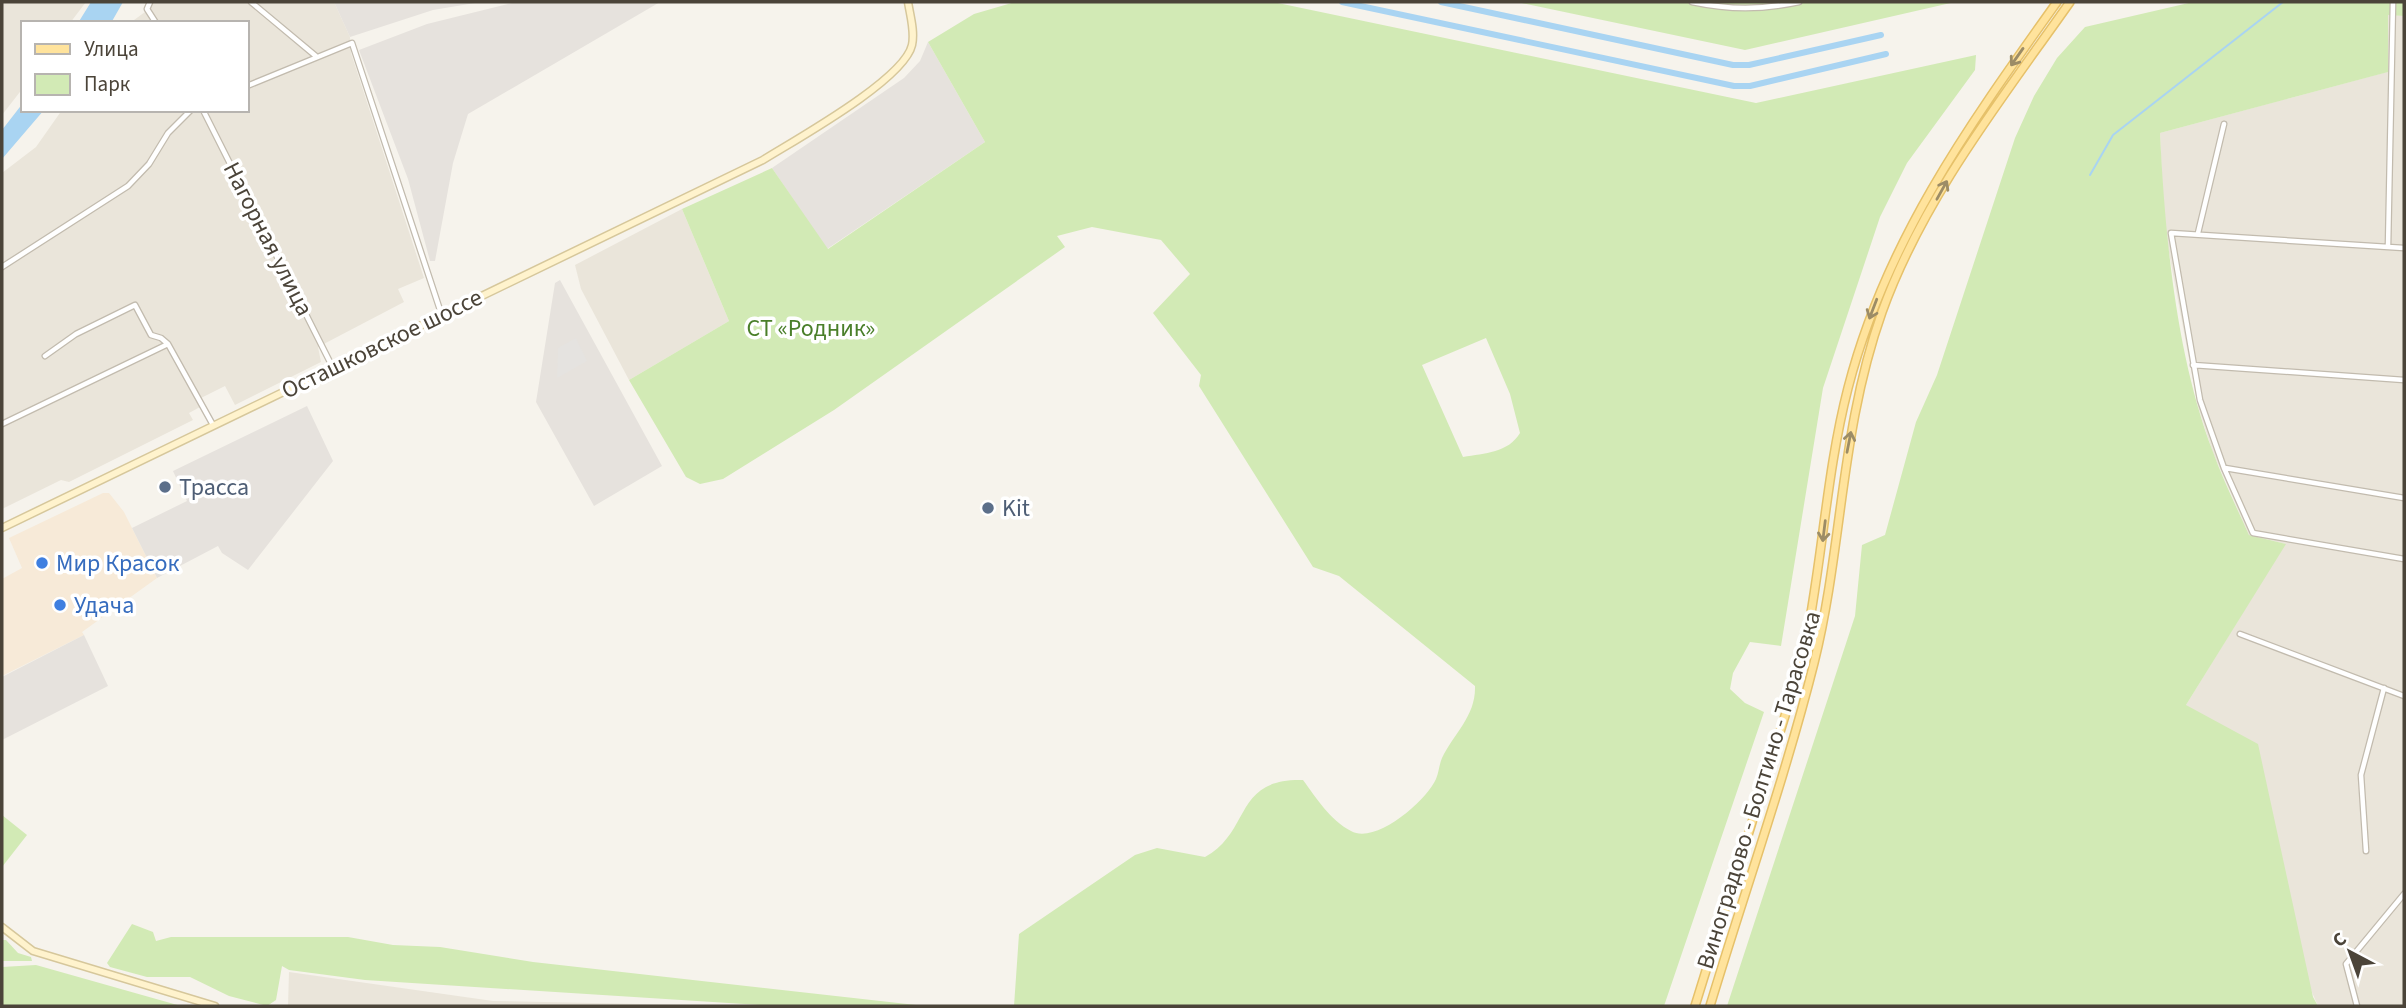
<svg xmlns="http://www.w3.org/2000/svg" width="2406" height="1008" font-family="'Source Sans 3',sans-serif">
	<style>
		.residential { fill: #eae5da }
		.commercial { fill: #f7ead8 }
		.industrial { fill: #e6e2dd }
		.green { fill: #d2eab5; fill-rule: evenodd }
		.parking { fill: #e5e3e0 }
		.water { fill: #a9d4f2 }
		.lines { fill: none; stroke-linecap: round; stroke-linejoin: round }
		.stream { stroke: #a9d4f2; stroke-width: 2 }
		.canal { stroke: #a9d4f2; stroke-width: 6 }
		.street-casing { stroke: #c2bbae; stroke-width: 7 }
		.secondary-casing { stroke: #d6c79b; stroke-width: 9 }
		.primary-casing { stroke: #e6c16a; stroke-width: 10 }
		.street { stroke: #fff; stroke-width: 4.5 }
		.secondary { stroke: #fff3cd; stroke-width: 6 }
		.primary { stroke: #ffe39c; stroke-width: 7 }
		.oneway { stroke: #9c8c66 }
		.service-dot { fill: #5c6f8a; stroke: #fff; stroke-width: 2.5 }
		.shop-dot { fill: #3f7fe0; stroke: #fff; stroke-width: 2.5 }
		.labels { text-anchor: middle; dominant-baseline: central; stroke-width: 7; stroke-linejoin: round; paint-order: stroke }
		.street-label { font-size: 24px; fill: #4b4439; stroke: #fff }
		.park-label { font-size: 24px; fill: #4a7f2a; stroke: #fff }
		.service-label { font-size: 24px; fill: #4e5e75; stroke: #fff; text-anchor: start }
		.shop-label { font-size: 24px; fill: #366cbe; stroke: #fff; text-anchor: start }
	</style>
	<rect width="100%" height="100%" fill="#f6f3ec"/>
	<path class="residential" d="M2,2H86L70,23H23V88L2,115Z
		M152,2H334L350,37L351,53L424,278L398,289L404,302L318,347L321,362L235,405L225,386L197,400L200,407L189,413L193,420L69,482L61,480L2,509V173L36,147L62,110H247V23H130L149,9Z
		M2388,14L2404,16V1006H2318L2186,705L2285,544L2249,535L2213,453L2198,407L2164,226L2160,133L2387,72Z
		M682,209L729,321L629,380L581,289L575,265Z
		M289,972L493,1001L737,1006H288Z"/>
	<path class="commercial" d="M103,493H109L124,512L157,578L82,632L84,635L2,676V579L22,568L9,538Z"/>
	<path class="industrial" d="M334,2H481L433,10L350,37Z
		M516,2H660L468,114L453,163L435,261H430L408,179L359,50L427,24Z
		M928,42L985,142L827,249L772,168L904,78L920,61Z
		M560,280L662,466L594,506L536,402L555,283Z
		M307,406L333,461L248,570L222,553L218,546L157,578L132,528L187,501L173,471Z
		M84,635L108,686L2,740V677Z"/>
	<path class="green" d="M1015,2H1273L1756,103L1976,55L1975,70L1907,163L1880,217L1823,388L1781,646L1750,642L1733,673L1730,689L1745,703L1764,712L1664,1006H1014L1019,934L1135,855L1157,848L1205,857C1252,831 1233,778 1303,780C1317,799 1330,820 1351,831C1376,845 1427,800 1436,779C1439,772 1439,765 1442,758C1454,733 1476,716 1475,686L1339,576L1313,567L1199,386L1201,375L1153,313L1190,274L1161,240L1092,227L1057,236L1065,247L834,410L723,479L700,484L686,477L629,380L729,321L682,209L772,168L828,249L985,142L928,42L974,14ZM1486,338L1510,394L1520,433C1508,453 1485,453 1463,457L1422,365Z
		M1517,2H1955L1745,50Z
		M2193,2H2404V16L2388,15V72L2160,133C2165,236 2176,355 2213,452C2223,480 2237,508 2249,535L2286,544L2186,705L2258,744L2313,997L2318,1006H1727L1855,616L1862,545L1885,535L1916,422L1937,375L2015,138L2034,96L2057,58L2085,27Z
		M2,815L27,835L2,867Z
		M132,924L153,932L156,941L171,937H348L393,945L440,947L533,962L925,1006H777L365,980L289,970L282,966L276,1000L267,1006L229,996L190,977H147L110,967L107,963Z
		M2,940H6L18,953L31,957L32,961H2Z
		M36,965L181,1006H2V967Z"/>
	<path class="parking" d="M576,338L587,361L557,378L558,348Z"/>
	<path class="water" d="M91,2H123L111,23H78Z
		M23,103V110H44L2,159V130Z"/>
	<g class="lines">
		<path class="stream" d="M2090,175L2113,135L2283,2"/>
		<path class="canal" d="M1342,2L1734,86H1750L1886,54
			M1441,2L1733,65H1749L1881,35"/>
		<g class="street-casing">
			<path id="street" d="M150,2L147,9L156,23
				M251,2L317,57
				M1692,2C1730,10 1761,10 1799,2
				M247,86L352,43L442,316
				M203,110L333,368
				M2198,233L2224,124
				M2388,247L2393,2
				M2404,248L2171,233L2200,400L2224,468L2253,533L2404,559
				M2,267L128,186L149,164L168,133L191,110
				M45,356L76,334L135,305L151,335L161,338L168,344L213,425
				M2193,365L2404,380
				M2,424L168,344
				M2225,468L2404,498
				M2240,634L2404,696
				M2366,851L2361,775L2384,688
				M2357,1006L2346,964L2404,894"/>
		</g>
		<g class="secondary-casing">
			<path id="secondary" d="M2,528L763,160C795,140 904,80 912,45C915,31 910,15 908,2
				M2,927L33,951L215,1006"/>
		</g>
		<g class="primary-casing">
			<path id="primary" d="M1695,1006L1802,661C1822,571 1825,477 1848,388C1886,240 1970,124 2057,2
				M1710,1006C1744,893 1785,778 1814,663C1843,546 1840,430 1882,312C1923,198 2001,100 2070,2"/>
		</g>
		<use href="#street" class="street"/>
		<use href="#secondary" class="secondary"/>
		<use href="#primary" class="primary"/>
	</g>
	<defs><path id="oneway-shaft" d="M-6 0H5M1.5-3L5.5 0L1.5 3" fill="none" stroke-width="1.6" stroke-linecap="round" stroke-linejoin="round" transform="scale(1.75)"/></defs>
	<g class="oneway">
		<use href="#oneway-shaft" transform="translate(2017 57) rotate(125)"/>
		<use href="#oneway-shaft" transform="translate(1942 190) rotate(-61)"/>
		<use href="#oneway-shaft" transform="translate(1873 309) rotate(111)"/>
		<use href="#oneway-shaft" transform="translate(1849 442) rotate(-79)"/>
		<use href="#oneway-shaft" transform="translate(1824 531) rotate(97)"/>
	</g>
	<g class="service-dot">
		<circle cx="165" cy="487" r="7"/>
		<circle cx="988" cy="508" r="7"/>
	</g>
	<g class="shop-dot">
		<circle cx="42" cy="563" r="7"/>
		<circle cx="60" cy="605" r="7"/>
	</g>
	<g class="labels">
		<g class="street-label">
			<text transform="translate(268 239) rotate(63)">Нагорная улица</text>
			<text transform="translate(382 344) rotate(-26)">Осташковское шоссе</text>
			<text transform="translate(1759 790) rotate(-73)">Виноградово - Болтино - Тарасовка</text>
		</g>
		<g class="park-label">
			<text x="811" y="328">СТ «Родник»</text>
		</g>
		<g class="service-label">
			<text x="179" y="487">Трасса</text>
			<text x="1002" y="508">Kit</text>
		</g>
		<g class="shop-label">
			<text x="56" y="563">Мир Красок</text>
			<text x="74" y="605">Удача</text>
		</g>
	</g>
	<rect width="2406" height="1008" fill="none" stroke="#4b4439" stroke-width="7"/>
	<rect x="21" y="21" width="228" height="91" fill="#ffffff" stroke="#b7b4b0" stroke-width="2"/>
	<rect x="35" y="44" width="35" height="10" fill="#ffe39c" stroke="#b7b4b0" stroke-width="2"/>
	<text x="84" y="56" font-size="21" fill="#4b4439">Улица</text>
	<rect x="35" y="74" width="35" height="21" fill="#d2eab5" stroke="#b7b4b0" stroke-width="2"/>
	<text x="84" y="91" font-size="21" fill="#4b4439">Парк</text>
	<g transform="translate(2350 952) rotate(319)" stroke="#ffffff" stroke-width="5" paint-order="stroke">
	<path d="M0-5L12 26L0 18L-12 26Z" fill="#4b4439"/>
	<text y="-10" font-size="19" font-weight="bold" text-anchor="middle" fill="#4b4439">С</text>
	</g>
</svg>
